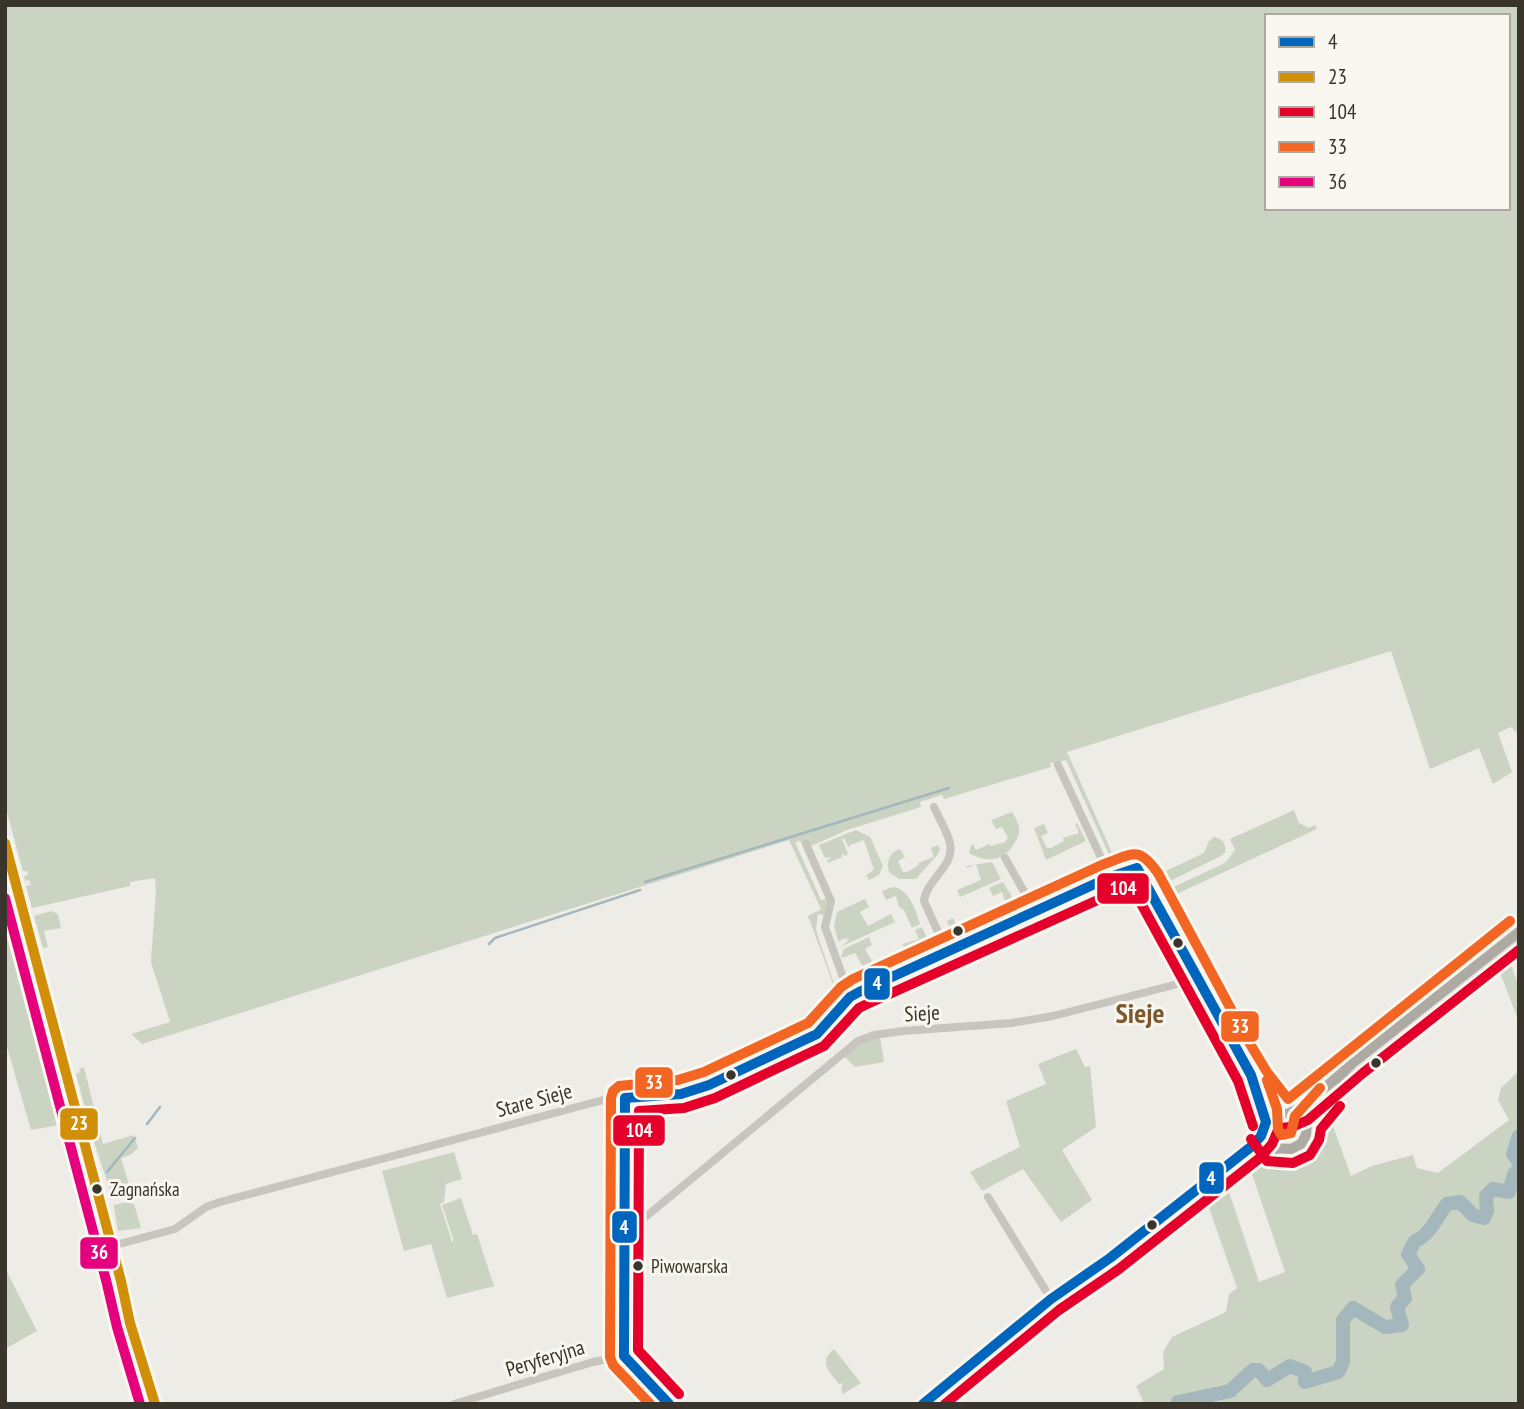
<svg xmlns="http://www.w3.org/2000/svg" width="1524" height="1409" font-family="'PT Sans Narrow',sans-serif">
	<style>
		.green { fill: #cbd3c2; fill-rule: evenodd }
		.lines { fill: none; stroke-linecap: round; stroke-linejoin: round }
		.stream { stroke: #a4b7bd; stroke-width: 2.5 }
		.river { stroke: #a4b7bd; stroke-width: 14 }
		.minor { stroke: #c8c5be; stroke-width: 8 }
		.major { stroke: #adaaa3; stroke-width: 10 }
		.bus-1-casing { stroke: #f9f7ef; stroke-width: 16 }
		.bus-2-casing { stroke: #f9f7ef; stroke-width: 16 }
		.bus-3-casing { stroke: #f9f7ef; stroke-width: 16 }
		.bus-4-casing { stroke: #f9f7ef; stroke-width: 16 }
		.bus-5-casing { stroke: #f9f7ef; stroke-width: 16 }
		.bus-1 { stroke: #0065bd; stroke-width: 10 }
		.bus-2 { stroke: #d18f09; stroke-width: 10 }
		.bus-3 { stroke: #e4002b; stroke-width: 10 }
		.bus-4 { stroke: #f26522; stroke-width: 10 }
		.bus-5 { stroke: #e5007d; stroke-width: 10 }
		.bus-dot { fill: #39342c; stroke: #f9f7ef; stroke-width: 2.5 }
		.labels { text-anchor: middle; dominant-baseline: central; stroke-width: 6; stroke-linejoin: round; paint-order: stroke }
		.bus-label { font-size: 19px; fill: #39342c; stroke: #f9f7ef; text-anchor: start }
		.street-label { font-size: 21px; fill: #39342c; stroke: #f9f7ef }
		.district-label { font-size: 28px; font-weight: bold; fill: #7f572e; stroke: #f9f7ef }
		.line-badge { stroke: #f9f7ef; stroke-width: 2.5 }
		.badge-label { font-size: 19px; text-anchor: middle; font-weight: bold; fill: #fff }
	</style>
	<rect width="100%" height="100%" fill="#eeece6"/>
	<path class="green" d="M5,5H1519V735L1511,727L1498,733L1512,772L1493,784L1479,748L1430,769L1391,651L1067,752L1117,864L1125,861L1124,866H1109L1112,861L1066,760L1054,764L1052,762L1050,763L1051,767L944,799L942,795L920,802L921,807L847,830L811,846L808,841L802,844L800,841L795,842L821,900L827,899L824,915L818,914L816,929L819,940L837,992H840L842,996L839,1000L808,916L821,909L789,840L142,1044L131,1034L170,1022L151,962L156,891L155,878L130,882V886L32,908L26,886L31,885L29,880L25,881L24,876L28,875L27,871H23L5,805ZM1267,16H1508V208H1267Z
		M1294,810L1299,823L1309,828L1315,825L1317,829L1166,899L1167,890L1225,863L1235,850L1230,839Z
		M1012,812C1015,817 1018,822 1019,828C1020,834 1017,839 1014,844C1003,862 986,863 969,853L972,843L976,850L990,844L991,846L1005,842L1008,838L1002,827L996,829L991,820Z
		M1077,823L1086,841L1046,860L1034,828L1044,824L1048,833L1041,836L1047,848H1051L1064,841L1063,838L1079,833L1075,824Z
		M856,830L870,837L883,866L879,875L869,880L866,875L874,870L864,840L850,845L849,848L844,838L842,839L848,854L845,856L842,853V857L828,863L827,860L833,857L825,858L819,845Z
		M1214,837C1222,838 1227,844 1225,852L1221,856L1164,884H1156L1150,878L1149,869L1155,863H1160L1158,872L1162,873L1204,853L1209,841Z
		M938,845L940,849L938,854L916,879H899L889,872C886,861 890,852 900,849L905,857L898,861L903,872H907L919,865L918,863L934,857L931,848Z
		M992,862L1001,879L960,897L957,890L981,880L976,864L967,868L966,866Z
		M1003,882L1018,907L961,933L960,931L953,936L947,921L953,918L957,928L972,919L973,922C985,916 995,914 1007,908L1002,892L993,896L989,888Z
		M893,887C909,889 916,910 920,924L912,928L904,910L899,907L896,896L886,900L882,891Z
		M5,893L23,959L22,989L28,1009L44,1039L64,1124L31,1130L5,1040Z
		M865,899L869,907L860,912L868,926L891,914L895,922L840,947L848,941L847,938L838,941L834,926L837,912Z
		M51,911L58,914L61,928L44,931L48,947L43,948L34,916Z
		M922,927L930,944L929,946L868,975L855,953L842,958L841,956L844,949L869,937L872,945L865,949L873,963C885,957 893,952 904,947L903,944L919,939L915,930Z
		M1511,965L1519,986V1022L1500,973Z
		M880,1037L884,1062L855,1067L844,1056L859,1043Z
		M1076,1049L1085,1067L1090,1066L1096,1127L1062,1150L1092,1200L1061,1222L1023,1169L982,1191L970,1172L1020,1147L1006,1101L1046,1084L1038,1064Z
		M84,1067L103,1144L134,1135L138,1148L130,1155L121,1158L131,1191L112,1196L89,1127L95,1125L94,1120H88L76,1074L80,1072L79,1069Z
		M1519,1071V1404H1141L1143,1401L1136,1386L1164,1369L1163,1352L1172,1337L1226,1312L1229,1294L1237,1288L1208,1205L1228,1189L1259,1282L1285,1272L1251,1171C1258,1168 1265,1163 1272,1161C1287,1157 1303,1164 1313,1147C1322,1135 1315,1125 1328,1112L1351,1176L1372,1166L1413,1155L1417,1168L1438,1173L1509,1120L1498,1100L1501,1088Z
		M638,1101L637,1221L632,1219L630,1210V1115Z
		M1295,1119L1299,1129L1296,1139C1288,1144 1281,1138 1274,1142L1270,1131L1274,1124Z
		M454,1152L462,1179L446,1184L444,1202L440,1204L452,1242L454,1241L442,1205L461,1198L473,1235L477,1234L494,1286L447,1298L431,1244L404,1251L382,1171Z
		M113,1201L114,1205L127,1202L134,1204L141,1228L118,1231Z
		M636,1244L632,1316L643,1362L671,1391L669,1393C653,1389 635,1364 631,1349L632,1246Z
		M5,1268L37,1331L5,1349Z
		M834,1349L861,1383L843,1394L841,1390L843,1383L839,1384C829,1372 818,1362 834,1349Z"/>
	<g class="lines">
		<path class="stream" d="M645,882L949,788
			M489,944L495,938L640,890
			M147,1124L160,1107
			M107,1172L135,1138"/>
		<path class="river" d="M1519,1136L1513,1154L1519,1162
			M1178,1404V1402L1230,1391L1253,1370H1259L1267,1380L1290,1366L1305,1372V1382L1338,1372L1343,1362V1320L1353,1308L1385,1327L1402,1325L1397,1307L1405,1298L1402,1285L1418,1269L1408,1254L1415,1241C1430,1235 1437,1217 1447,1204L1460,1202L1473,1215L1484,1218L1487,1211L1486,1196L1493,1189L1509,1192L1514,1174L1519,1170"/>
		<path class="minor" d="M1058,765L1110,877
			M934,807C939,819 948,832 950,844C955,866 926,880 924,901L947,952
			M5,842L121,1281L130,1323L155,1404
			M806,844L831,901L825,927L850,997
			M1005,858L1035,911
			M1253,1081L1266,1122
			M988,1197L1051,1299
			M625,1223L637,1224L858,1041L874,1035L903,1031L1012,1023L1053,1016L1197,979
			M112,1246L175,1229L206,1207L220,1202L607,1099L681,1094L700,1089L817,1034L850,997L859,992L1110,877L1137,868L1146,881L1206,995L1251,1075L1282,1113
			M624,1356L625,1098
			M624,1356L669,1404
			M454,1404L593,1362L624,1356"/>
		<path class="major" d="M1288,1114L1310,1101L1354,1062L1519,932
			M1263,1132L1273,1148L1291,1149L1301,1144L1306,1135L1307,1123L1312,1116L1343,1085L1519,946
			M923,1404L1051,1299L1110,1258L1252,1146C1266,1134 1263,1111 1288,1114C1298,1115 1301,1119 1306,1127
			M939,1404L1053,1311L1141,1247L1220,1183L1259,1156L1277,1149"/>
		<g class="bus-1-casing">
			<path id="bus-1" d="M625,1098L681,1094L709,1085L817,1034L850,997L859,992L1110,877L1137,868
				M624,1356L625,1098
				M624,1356L669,1404
				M923,1404L1051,1299L1110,1258L1252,1146L1261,1136L1266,1122L1251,1075L1137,868"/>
		</g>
		<g class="bus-2-casing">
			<path id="bus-2" d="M5,843L121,1281L130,1323L155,1404"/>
		</g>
		<g class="bus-3-casing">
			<path id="bus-3" d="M1251,1139L1267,1161L1293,1163L1310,1155L1319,1140L1321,1129L1340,1106
				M679,1394L638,1350L639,1111L684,1108L715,1098L824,1046L859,1008L865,1005L1131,885L1238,1081L1253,1126
				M945,1404L1059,1310L1119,1269L1261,1157L1272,1144L1279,1128L1292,1127L1308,1120L1363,1073L1519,950"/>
		</g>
		<g class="bus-4-casing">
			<path id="bus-4" d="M1267,1080L1277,1109L1278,1129L1281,1135L1291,1133L1295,1116L1320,1088
				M650,1404L613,1365L610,1357L611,1098L613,1091L619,1086L678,1080L704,1072L808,1023L841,987L853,979L1104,864C1133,854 1138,845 1158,873L1247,1039L1267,1072L1288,1099L1510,921"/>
		</g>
		<g class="bus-5-casing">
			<path id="bus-5" d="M5,898L107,1284L117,1327L140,1404"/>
		</g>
		<use href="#bus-1" class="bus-1"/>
		<use href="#bus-2" class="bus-2"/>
		<use href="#bus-3" class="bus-3"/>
		<use href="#bus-4" class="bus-4"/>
		<use href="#bus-5" class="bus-5"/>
	</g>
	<g class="bus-dot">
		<circle cx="958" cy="931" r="6"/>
		<circle cx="1178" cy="943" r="6"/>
		<circle cx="1376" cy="1063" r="6"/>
		<circle cx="731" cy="1075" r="6"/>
		<circle cx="97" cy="1189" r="6"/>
		<circle cx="1152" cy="1225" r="6"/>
		<circle cx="638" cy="1266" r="6"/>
	</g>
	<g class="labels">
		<g class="bus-label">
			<text x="110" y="1189">Zagnańska</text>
			<text x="651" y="1266">Piwowarska</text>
		</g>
		<g class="street-label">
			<text transform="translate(922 1013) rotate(-3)">Sieje</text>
			<text transform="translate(534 1100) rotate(-15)">Stare Sieje</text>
			<text transform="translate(545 1358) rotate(-17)">Peryferyjna</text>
		</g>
		<g class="district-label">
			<text x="1140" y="1012">Sieje</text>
		</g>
	</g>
	<g class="line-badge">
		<rect x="1096" y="872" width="54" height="33" rx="7" fill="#e4002b"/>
		<rect x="863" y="967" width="28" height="34" rx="7" fill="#0065bd"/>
		<rect x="1220" y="1010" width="40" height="33" rx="7" fill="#f26522"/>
		<rect x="634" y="1066" width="40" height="33" rx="7" fill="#f26522"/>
		<rect x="59" y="1107" width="40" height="34" rx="7" fill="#d18f09"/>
		<rect x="612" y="1114" width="54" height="33" rx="7" fill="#e4002b"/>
		<rect x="1198" y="1161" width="27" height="34" rx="7" fill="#0065bd"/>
		<rect x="611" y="1210" width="27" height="34" rx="7" fill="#0065bd"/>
		<rect x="79" y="1236" width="40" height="34" rx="7" fill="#e5007d"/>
	</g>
	<g class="badge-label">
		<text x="1123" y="895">104</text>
		<text x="877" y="990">4</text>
		<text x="1240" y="1033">33</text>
		<text x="654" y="1089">33</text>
		<text x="79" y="1130">23</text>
		<text x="639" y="1137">104</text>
		<text x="1211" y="1185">4</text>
		<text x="624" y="1234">4</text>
		<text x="99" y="1259">36</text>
	</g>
	<rect width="1524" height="1409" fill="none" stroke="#39342c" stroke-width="14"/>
	<rect x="1265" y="14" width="245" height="196" fill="#f9f7ef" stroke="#aca9a1" stroke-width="2"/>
	<rect x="1279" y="37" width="35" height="10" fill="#0065bd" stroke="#aca9a1" stroke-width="2"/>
	<text x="1328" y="49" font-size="21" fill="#39342c">4</text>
	<rect x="1279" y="72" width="35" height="10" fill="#d18f09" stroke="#aca9a1" stroke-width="2"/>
	<text x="1328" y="84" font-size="21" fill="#39342c">23</text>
	<rect x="1279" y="107" width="35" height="10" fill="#e4002b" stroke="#aca9a1" stroke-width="2"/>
	<text x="1328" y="119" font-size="21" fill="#39342c">104</text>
	<rect x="1279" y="142" width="35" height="10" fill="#f26522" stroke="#aca9a1" stroke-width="2"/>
	<text x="1328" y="154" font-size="21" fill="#39342c">33</text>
	<rect x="1279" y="177" width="35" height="10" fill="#e5007d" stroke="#aca9a1" stroke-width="2"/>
	<text x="1328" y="189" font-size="21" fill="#39342c">36</text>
</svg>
